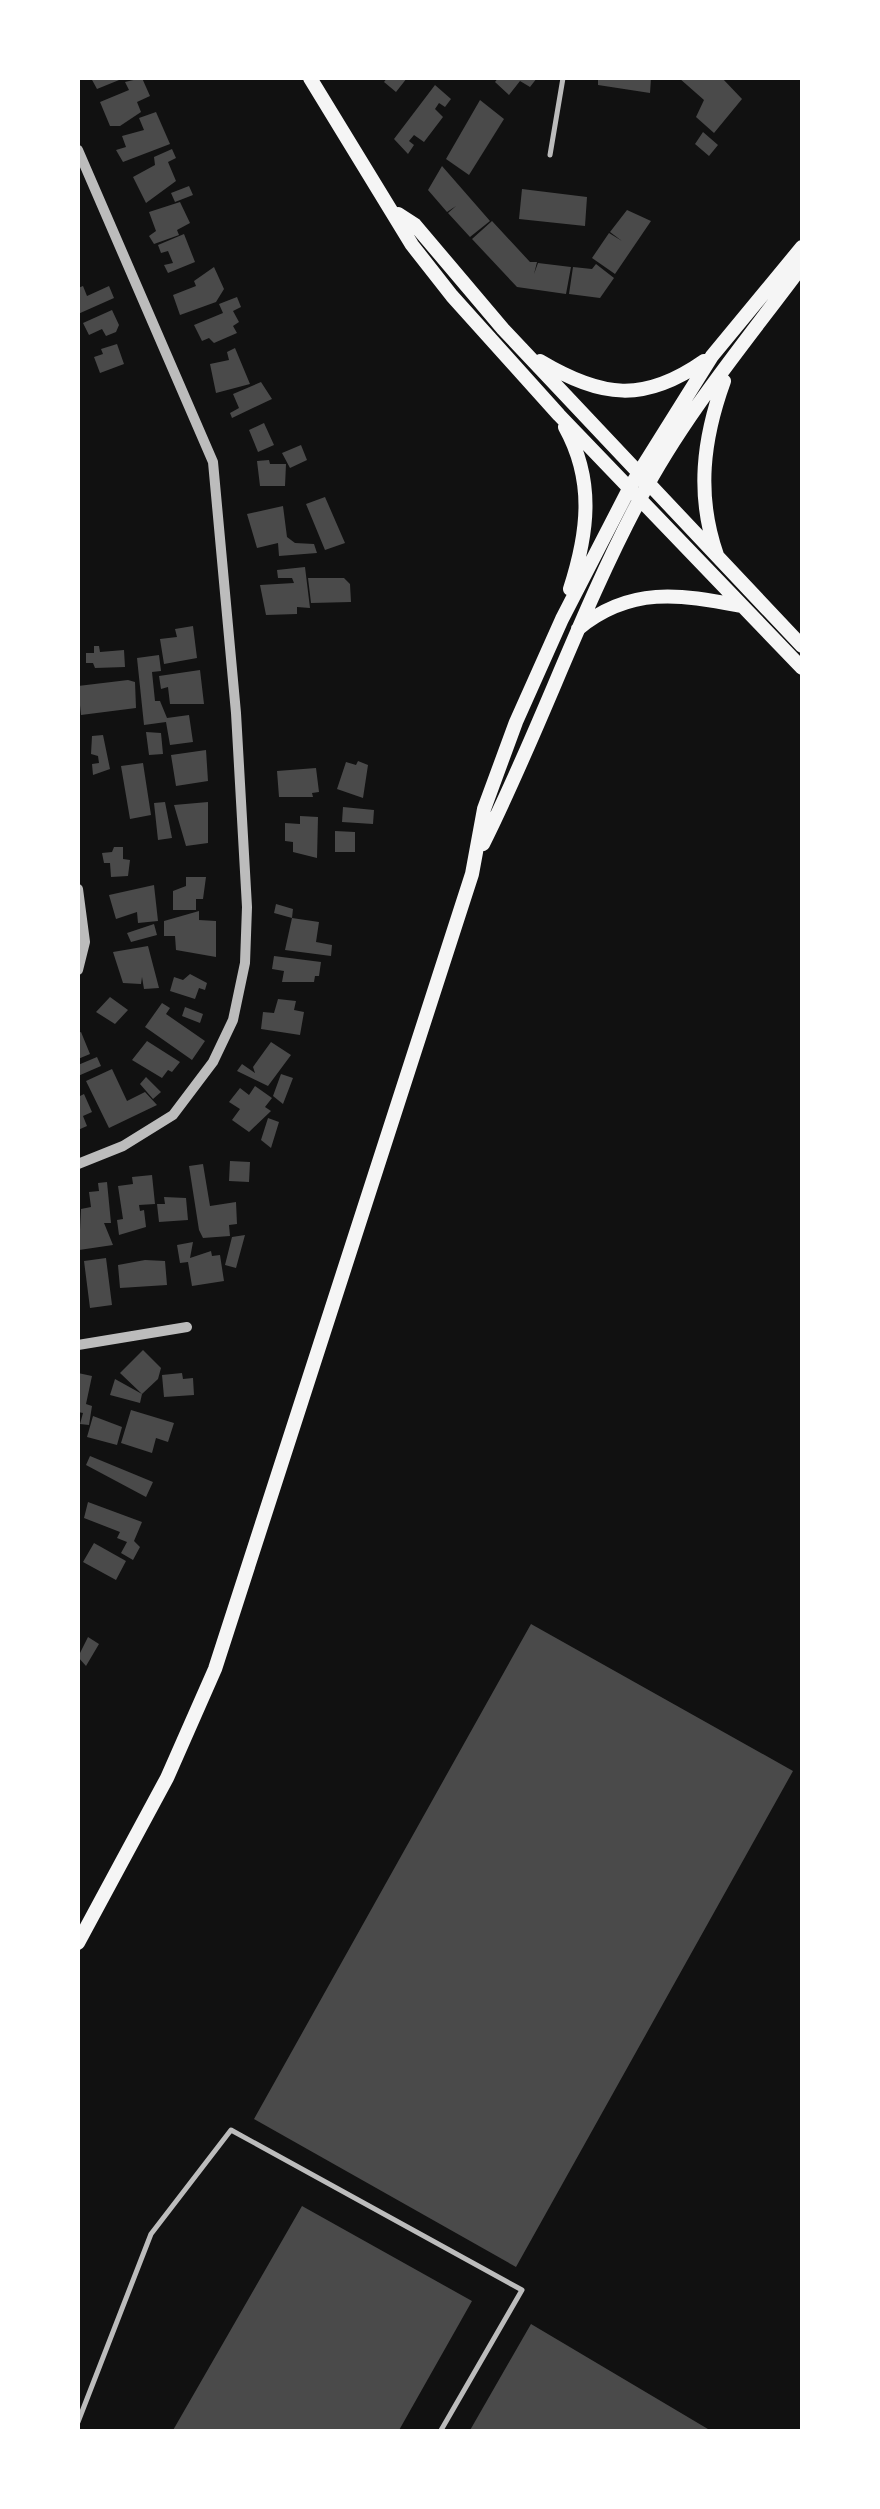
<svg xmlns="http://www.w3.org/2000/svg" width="880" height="2509" font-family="'Alegreya Sans',sans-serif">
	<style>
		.building { fill: #4a4a4a }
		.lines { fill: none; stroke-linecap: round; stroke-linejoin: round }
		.service { stroke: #bcbcbc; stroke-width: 5 }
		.minor { stroke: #bcbcbc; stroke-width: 10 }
		.secondary { stroke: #f5f5f5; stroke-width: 14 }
	</style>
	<rect width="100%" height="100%" fill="#111"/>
	<path class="building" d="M91,78H124L97,89Z
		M142,78L150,96L137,102L141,112L120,126H110L100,102L129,90L125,82Z
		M387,78H407L396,92L384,82Z
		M498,78H537L530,87L520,81L509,95L495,82Z
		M598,78H651L650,93L598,85Z
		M679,78H722L742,99L714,133L696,117L704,100Z
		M435,85L451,99L445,107L439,103L435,109L443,117L424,142L414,135L409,141L414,145L408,154L394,139Z
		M480,100L504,119L469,175L446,159Z
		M156,112L170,144L123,162L116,150L126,147L122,136L144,130L139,118Z
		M703,132L718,145L709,156L695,144Z
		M172,149L176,158L168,162L176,181L146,203L133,177L155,165L154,157Z
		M442,166L490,221L470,237L448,213L456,206L447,212L428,190Z
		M189,186L193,195L175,202L171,193Z
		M522,189L587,197L585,226L519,219Z
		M180,202L190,223L177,230L179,235L154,244L149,236L156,231L149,212Z
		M627,210L651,221L615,274L592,258L609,233L622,241L610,232Z
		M492,221L530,262H537L534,274L538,263L571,267L566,294L517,287L472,239Z
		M184,234L195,262L168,273L164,265L173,263L168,251L161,253L158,245Z
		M596,264L614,278L600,298L569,294L573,267L592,269Z
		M214,267L224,289L216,302L180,315L173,295L196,286L194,281Z
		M83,286L87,296L109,286L114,298L78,314V288Z
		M237,297L241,307L233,311L239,322L233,326L237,333L214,343L209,338L202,341L194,325L223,313L219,304Z
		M112,310L119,325L116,332L106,336L102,329L89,335L83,323Z
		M117,344L124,364L100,373L94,357L103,354L101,349Z
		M235,348L250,384L216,393L210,364L229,360L227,352Z
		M261,382L272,399L232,418L230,413L239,408L233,394Z
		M264,423L274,445L258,452L249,430Z
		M301,445L307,460L290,468L282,453Z
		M269,460L270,464H286L285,486H260L257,461Z
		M325,497L345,543L325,550L306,504Z
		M283,506L287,537L295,543L314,544L317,553L279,556L278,543L257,548L247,514Z
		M305,567L310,608L297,607V614L266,615L260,585L294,583L292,578H278L277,570Z
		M308,578H344L350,584L351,602L311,603Z
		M193,626L197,658L164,664L160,639L177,637L175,629Z
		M94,646H99L100,652L124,650L125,667L95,668L93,663H86V653H94Z
		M159,655L161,671L152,672L155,701H160L167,718L189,715L193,742L170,745L166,722L144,725L137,658Z
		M200,670L204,704H170L168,687L161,689L159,676Z
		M128,680L135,682L136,708L81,715L78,686Z
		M146,732L161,733L163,754L149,755Z
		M103,735L110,769L93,775L92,764L99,763L98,756L91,754L92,736Z
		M206,750L208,781L176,786L171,755Z
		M358,761L368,765L363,798L337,789L346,762L356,765Z
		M143,763L151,815L130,819L121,766Z
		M316,768L319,792L312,793L313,797H279L277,771Z
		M165,802L172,838L158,840L154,803Z
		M208,802V843L186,846L174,805Z
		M343,807L374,810L373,824L342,822Z
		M300,816L318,817L317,858L293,852V842L285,841V823L300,824Z
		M335,831L355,832V852H335Z
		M114,847H123V859L130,860L128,876L111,877L110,863H104L102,853L112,852Z
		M186,877H206L203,899H196V910H173V891L186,886Z
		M154,885L158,921L138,923L137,912L116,919L109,895Z
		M276,904L293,909L292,918L319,922L316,942L332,945L331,956L285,950L292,918L274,913Z
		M199,911V920L216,921V957L176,950L175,936H164V921Z
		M154,924L157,935L131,942L127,933Z
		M148,946L159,988L144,989L142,977L141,984L123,983L113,952Z
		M274,956L321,962L319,976H315L314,982H282L284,971L272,969Z
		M190,974L207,983L205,990L199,988L195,999L170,991L174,977L183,980Z
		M110,997L128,1010L115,1024L96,1012Z
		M278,999L296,1001L294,1010L304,1012L300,1035L261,1029L263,1012L274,1013Z
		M162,1003L170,1008L166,1014L205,1041L192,1060L145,1027Z
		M185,1007L203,1014L200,1023L182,1016Z
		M81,1032L90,1054L78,1059V1033Z
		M147,1041L180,1062L172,1072L168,1070L162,1078L132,1060Z
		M271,1042L291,1055L268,1086L237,1071L242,1064L255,1073L253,1067Z
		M97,1057L101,1066L78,1076V1065Z
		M112,1069L127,1101L145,1092L157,1105L109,1128L86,1081Z
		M281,1074L293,1078L283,1104L273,1096Z
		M146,1077L161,1092L153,1099L140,1084Z
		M255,1086L272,1098L265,1107L271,1111L249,1132L232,1120L240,1109L229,1102L240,1088L249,1095Z
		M84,1094L92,1112L83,1116L87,1126L78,1130V1097Z
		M268,1118L279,1122L271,1148L261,1140Z
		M230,1161L250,1162L249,1182L229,1181Z
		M203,1164L210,1206L236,1202L237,1224L229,1225L230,1236L203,1238L199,1230L189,1166Z
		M152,1175L155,1204L139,1205L140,1211L144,1210L146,1227L119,1235L117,1220L123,1219L118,1186L133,1184L132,1177Z
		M107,1182L111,1223H104L113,1245L79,1250L81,1209L91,1207L89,1192L99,1191L98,1183Z
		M164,1197L186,1198L188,1220L159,1222L157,1204H165Z
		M245,1235L236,1268L225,1265L232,1237Z
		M193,1242L190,1258L211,1251L212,1256L220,1255L224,1281L192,1286L188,1262L180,1263L177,1245Z
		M106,1258L112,1305L90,1308L84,1261Z
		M145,1260L165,1261L167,1285L120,1288L118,1265Z
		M143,1350L161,1368L158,1379L142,1394L120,1373Z
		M78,1373L92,1376L86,1404L92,1406L89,1425L80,1424L83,1413L78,1412Z
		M182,1373L183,1379L193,1378L194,1395L164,1397L162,1375Z
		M115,1379L142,1394L140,1403L110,1395Z
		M131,1410L174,1423L168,1442L156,1438L152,1453L121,1443Z
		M93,1416L122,1427L117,1445L87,1437Z
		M90,1456L153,1482L146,1497L86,1465Z
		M88,1502L142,1522L134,1541L140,1547L133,1560L121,1553L127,1542L117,1538L120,1532L84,1518Z
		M94,1543L126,1561L116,1580L83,1562Z
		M531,1624L793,1771L516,2267L254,2119Z
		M88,1637L99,1644L86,1666L78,1657Z
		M302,2206L472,2301L398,2432H172Z
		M531,2324L713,2432H469Z"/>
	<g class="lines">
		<path class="service" d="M550,155L563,78
			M78,2422L151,2234L231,2130L522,2290L440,2432"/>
		<path class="minor" d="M78,150L213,462L236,713L247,907L245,963L233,1020L213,1062L173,1115L123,1146L78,1164
			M78,889L85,942L78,970
			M78,1345L187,1327"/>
		<path class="secondary" d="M310,78L412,245L452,296L559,415L802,668
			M398,214L415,225L503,329L802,646
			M540,361C602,398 644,403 704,361
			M565,427C595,481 588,533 570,589
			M717,555C696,495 703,439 724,381
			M578,629C630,586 680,594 741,606
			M483,844C540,730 581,609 641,497C684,415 747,340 802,266
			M78,1943L167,1778L215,1669L472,874L484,809L516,722L562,619L630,487L712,356L802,247"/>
	</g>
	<rect width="880" height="2509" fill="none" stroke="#ffffff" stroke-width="160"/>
</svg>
